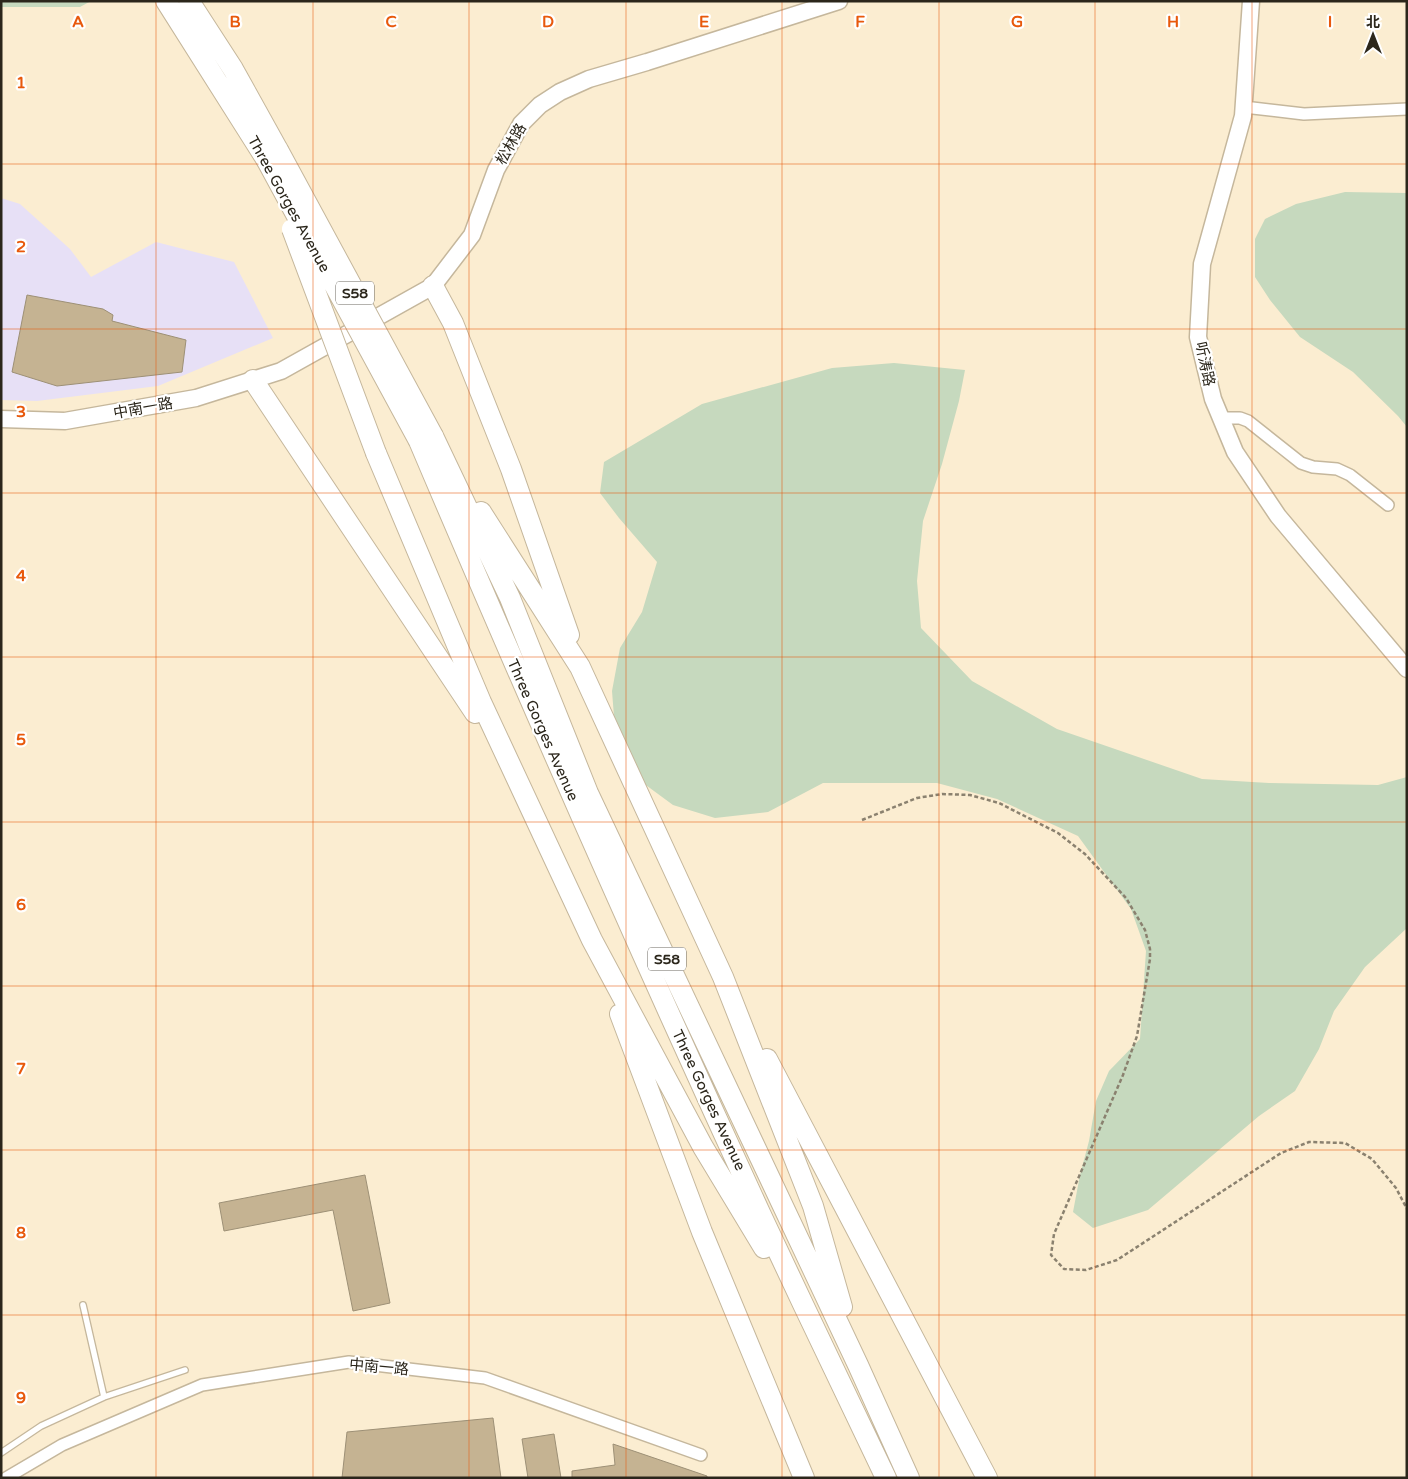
<svg xmlns="http://www.w3.org/2000/svg" width="1408" height="1479" font-family="'Varela Round','Noto Sans SC',sans-serif">
	<style>
		.industrial { fill: #e7e0f6 }
		.green { fill: #c6d9be }
		.building { fill: #c5b392; stroke: #9d9076 }
		.lines { fill: none; stroke-linecap: round; stroke-linejoin: round }
		.lane-casing { stroke: #c5b79c; stroke-width: 8 }
		.street-casing { stroke: #c5b79c; stroke-width: 14 }
		.secondary-casing { stroke: #c5b79c; stroke-width: 19 }
		.highway-casing { stroke: #c5b79c; stroke-width: 22 }
		.path { stroke: #8a816f; stroke-width: 2.5; stroke-dasharray: 4 2.5; stroke-linecap: butt }
		.lane { stroke: #fff; stroke-width: 5.5 }
		.street { stroke: #fff; stroke-width: 11 }
		.secondary { stroke: #fff; stroke-width: 16 }
		.highway { stroke: #fff; stroke-width: 20 }
		.highway-bridge-casing { stroke: #c5b79c; stroke-width: 22; stroke-linecap: butt }
		.highway-bridge { stroke: #fff; stroke-width: 20 }
		.grid { fill: none; stroke: #e8590c; stroke-width: 1; stroke-opacity: 0.55 }
		.labels { text-anchor: middle; dominant-baseline: central; stroke-width: 4.5; stroke-linejoin: round; paint-order: stroke }
		.shield { fill: #fff; stroke: #6b675f; stroke-width: 1 }
		.shield-label { font-size: 14px; font-weight: bold; fill: #2b261b }
		.street-label { font-size: 15px; fill: #2b261b; stroke: #fff }
		.grid-label { font-size: 16px; text-anchor: middle; font-weight: bold; fill: #e8590c; stroke: #fff; stroke-width: 4.5; stroke-linejoin: round; paint-order: stroke }
	</style>
	<rect width="100%" height="100%" fill="#fbedd1"/>
	<path class="industrial" d="M1,198L20,204L70,249L91,277L156,242L234,262L273,338L158,386L37,401L1,400Z"/>
	<path class="green" d="M1,1H91L80,7H1Z
		M1345,192L1407,193V427L1398,416L1353,372L1300,337L1270,300L1255,277V239L1265,219L1296,204Z
		M894,363L965,370L959,401L942,464L923,521L917,581L921,628L972,681L1057,729L1202,779L1269,783L1378,785L1407,777V928L1365,967L1334,1011L1319,1049L1295,1091L1259,1116L1148,1210L1093,1228L1073,1212L1080,1175L1089,1141L1096,1101L1109,1071L1140,1039L1146,951L1131,909L1078,836L997,799L937,783H823L768,812L715,818L673,805L639,780L616,742L612,691L620,648L642,612L657,562L619,518L600,493L604,462L702,404L832,368Z"/>
	<path class="building" d="M27,295L103,309L113,315L112,321L186,340L182,372L57,386L12,372Z
		M365,1175L390,1303L353,1311L333,1210L224,1231L219,1203Z
		M493,1418L501,1478H342L347,1432Z
		M554,1434L561,1478H528L522,1439Z
		M613,1444L707,1476V1478H572V1471L615,1465Z"/>
	<g class="lines">
		<g class="lane-casing">
			<path id="lane" d="M83,1305L104,1397
				M1,1453L41,1426L104,1397L185,1370"/>
		</g>
		<g class="street-casing">
			<path id="street" d="M1244,107L1304,114L1407,109
				M1221,418H1240L1248,421L1301,463L1313,467L1337,469L1350,475L1388,505
				M6,1478L62,1445L202,1385L349,1362L485,1378L701,1455"/>
		</g>
		<g class="secondary-casing">
			<path id="secondary" d="M1251,1L1243,116L1202,264L1198,337L1213,399L1235,452L1278,516L1407,669
				M1,419L65,421L196,398L281,371L433,286L472,235L496,170L521,124L540,105L560,92L589,79L647,62L839,1"/>
		</g>
		<g class="highway-casing">
			<path id="highway" d="M166,1L266,159
				M189,1L233,69L278,150
				M433,286L453,323L511,469L569,635
				M253,380L475,713
				M433,436L510,598L588,793L858,1365L909,1478
				M419,441C529,700 643,959 761,1215C802,1303 844,1390 886,1478
				M376,453L481,702L592,940L703,1147L764,1248
				M481,512L580,667L723,977L813,1206L842,1307
				M620,1014L702,1232L804,1478
				M767,1059L987,1478"/>
		</g>
		<path class="path" d="M862,820L917,798L942,794L970,795L999,803L1058,833L1085,854L1126,898L1145,930L1150,949V959L1137,1036L1123,1075L1054,1234L1051,1255L1064,1269L1086,1270L1117,1260L1281,1153L1309,1142L1345,1143L1372,1159L1396,1188L1407,1209"/>
		<use href="#lane" class="lane"/>
		<use href="#street" class="street"/>
		<use href="#secondary" class="secondary"/>
		<use href="#highway" class="highway"/>
		<g class="highway-bridge-casing">
			<path id="highway-bridge" d="M278,150L433,436
				M266,159L419,441
				M292,229L376,453"/>
		</g>
		<use href="#highway-bridge" class="highway-bridge"/>
	</g>
	<path class="grid" d="M156,1V1478M313,1V1478M469,1V1478M626,1V1478M782,1V1478M939,1V1478M1095,1V1478M1252,1V1478M1,164H1407M1,329H1407M1,493H1407M1,657H1407M1,822H1407M1,986H1407M1,1150H1407M1,1315H1407"/>
	<g class="labels">
		<g class="shield">
			<rect x="336" y="281.5" width="38" height="23" rx="4"/>
			<rect x="648" y="947.5" width="38" height="23" rx="4"/>
		</g>
		<g class="shield-label">
			<text x="355" y="293">S58</text>
			<text x="667" y="959">S58</text>
		</g>
		<g class="street-label">
			<text transform="translate(511 144) rotate(-60)">松林路</text>
			<text transform="translate(289 204) rotate(61)">Three Gorges Avenue</text>
			<text transform="translate(1205 364) rotate(78)">听涛路</text>
			<text transform="translate(143 408) rotate(-10)">中南一路</text>
			<text transform="translate(543 730) rotate(66)">Three Gorges Avenue</text>
			<text transform="translate(709 1100) rotate(65)">Three Gorges Avenue</text>
			<text transform="translate(379 1367) rotate(5)">中南一路</text>
		</g>
	</g>
	<g class="grid-label">
		<text x="78" y="27">A</text>
		<text x="235" y="27">B</text>
		<text x="391" y="27">C</text>
		<text x="548" y="27">D</text>
		<text x="704" y="27">E</text>
		<text x="860" y="27">F</text>
		<text x="1017" y="27">G</text>
		<text x="1173" y="27">H</text>
		<text x="1330" y="27">I</text>
		<text x="21" y="88">1</text>
		<text x="21" y="252">2</text>
		<text x="21" y="417">3</text>
		<text x="21" y="581">4</text>
		<text x="21" y="745">5</text>
		<text x="21" y="910">6</text>
		<text x="21" y="1074">7</text>
		<text x="21" y="1238">8</text>
		<text x="21" y="1403">9</text>
	</g>
	<rect width="1408" height="1479" fill="none" stroke="#2b261b" stroke-width="5"/>
	<g transform="translate(1373 35)" stroke="#ffffff" stroke-width="4" paint-order="stroke">
	<path d="M0-4L9 19L0 12L-9 19Z" fill="#2b261b"/>
	<text y="-8" font-size="14" font-weight="bold" text-anchor="middle" fill="#2b261b">北</text>
	</g>
</svg>
